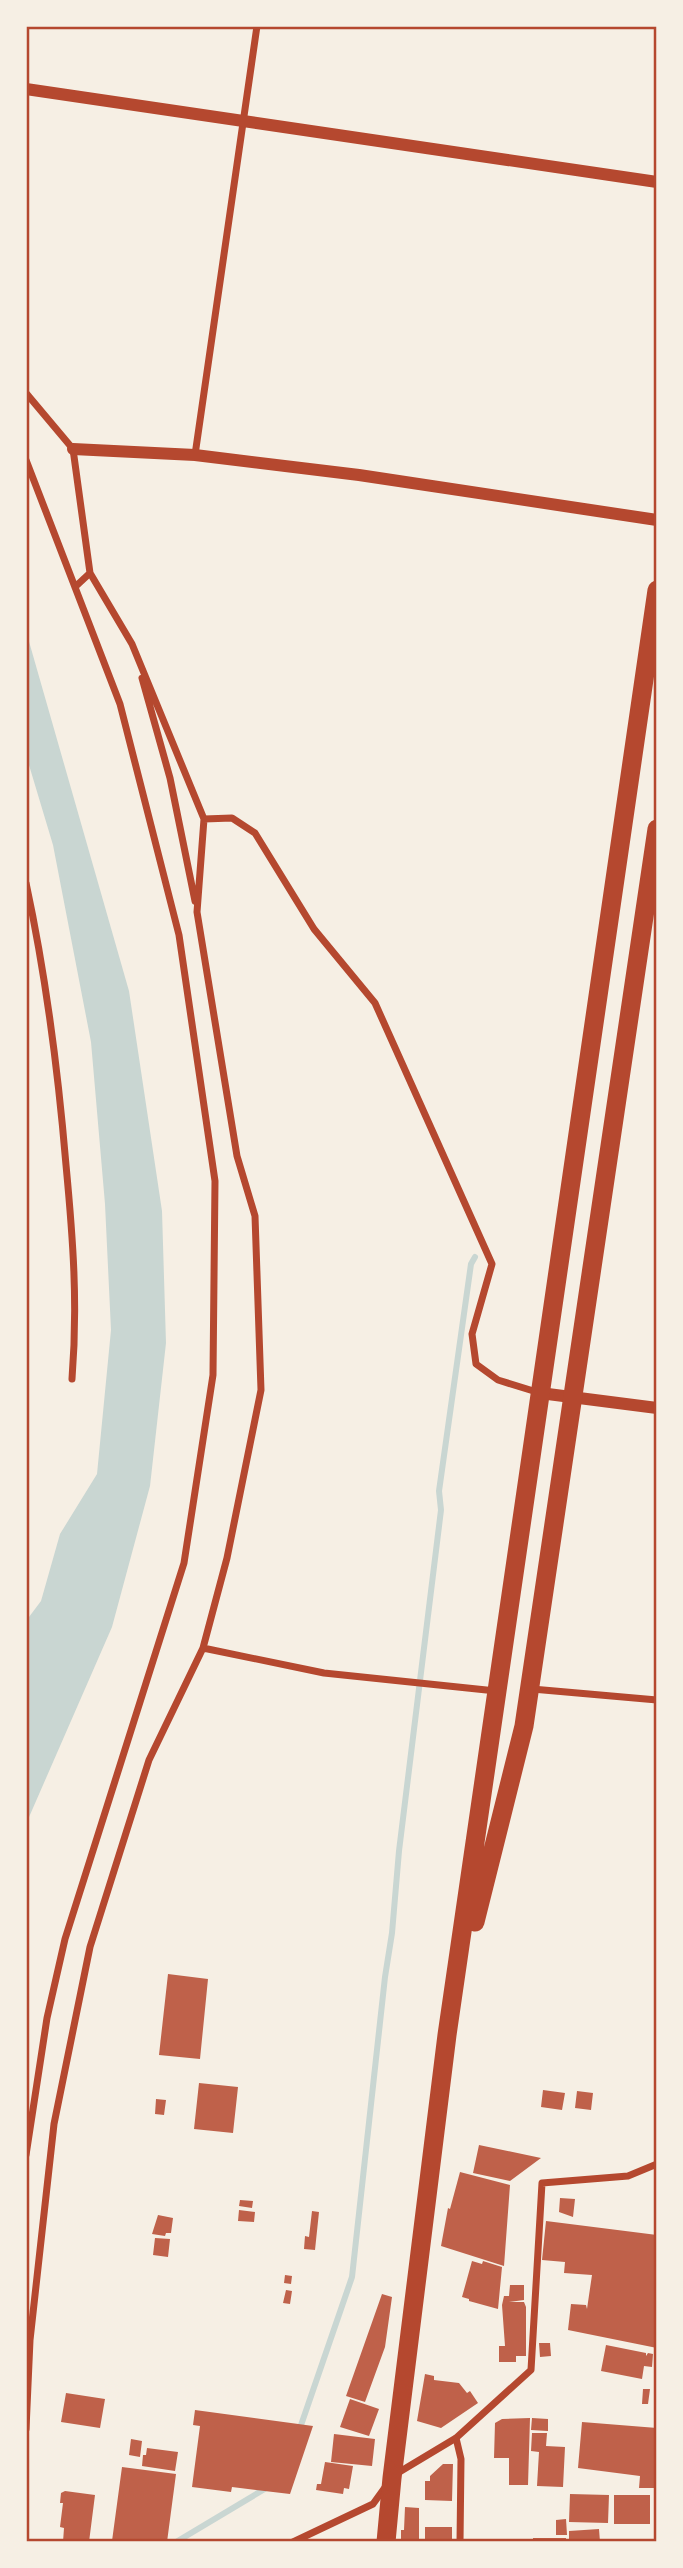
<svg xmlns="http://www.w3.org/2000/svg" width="683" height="2568" font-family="Roboto,sans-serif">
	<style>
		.water { fill: #c9d6d2 }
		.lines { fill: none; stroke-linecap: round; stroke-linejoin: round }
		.stream { stroke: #c9d6d2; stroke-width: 6 }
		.building { fill: #bf614a }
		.minor { stroke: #b5482f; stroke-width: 7 }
		.tertiary { stroke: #b5482f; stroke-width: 12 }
		.trunk { stroke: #b5482f; stroke-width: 19 }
		.neatline { fill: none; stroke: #b5482f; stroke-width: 2.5 }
	</style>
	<rect width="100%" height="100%" fill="#f6efe4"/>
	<path class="water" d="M26,631L129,991L162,1211L166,1343L150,1486L112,1627L26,1824V1621L41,1601L60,1534L97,1474L111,1330L105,1204L91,1042L53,845L26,755Z"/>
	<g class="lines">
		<path class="stream" d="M299,2431L352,2277L385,1977L392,1933L399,1851L441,1510L439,1491L471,1264L475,1257
			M176,2542L268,2487"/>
	</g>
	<path class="building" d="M168,1974L208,1979L200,2059L159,2055Z
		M199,2083L238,2087L233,2133L194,2129Z
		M543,2090L565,2093L562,2110L541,2107Z
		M577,2091L593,2093L591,2110L575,2108Z
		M156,2099L166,2100L164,2115L155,2114Z
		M479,2145L541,2158L510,2181L473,2173Z
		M460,2172L510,2185L504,2266L441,2246L448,2208L450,2209Z
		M560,2198L575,2199L573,2217L559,2212Z
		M240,2200L253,2201L252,2208L239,2206Z
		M239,2210L255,2212L254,2222L238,2221Z
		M312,2211L319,2212L315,2250L304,2249L305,2236L309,2237Z
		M158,2215L173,2218L171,2233H166L165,2236L152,2234Z
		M546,2221L657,2235V2348L568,2330L571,2304L586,2305L587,2309L592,2275L564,2273L565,2262L542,2260Z
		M155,2238L170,2239L168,2257L153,2255Z
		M472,2261L482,2264L483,2261L502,2267L498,2309L469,2301V2299L462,2297Z
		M285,2275L292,2276L291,2284L284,2283Z
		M510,2285H524V2300L509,2302H524L526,2307V2356H516V2362H499V2346H505L502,2305L504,2296H509Z
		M286,2290L292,2291L290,2304L283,2303Z
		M382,2294L392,2297L385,2347L365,2402L346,2396Z
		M539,2343H550L551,2356L540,2357Z
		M606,2345L646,2353V2356L648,2353L653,2354L652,2367L644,2366L642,2379L601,2371Z
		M425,2374L434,2376V2380L459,2383L467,2393L470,2391L478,2403L441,2428L417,2421Z
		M643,2389H650L648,2404H642Z
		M66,2393L105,2399L100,2428L61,2422Z
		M350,2399L379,2409L369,2436L340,2427Z
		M195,2410L313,2426L290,2494L232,2487L231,2492L192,2487L200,2426L193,2425Z
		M530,2418L528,2485H509V2458H494L495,2423L502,2419Z
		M532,2418L548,2419V2431L531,2430Z
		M582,2422L657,2428V2488H639L640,2476L578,2468Z
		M532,2433H547L546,2446L565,2447L563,2487L537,2486L539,2452L531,2451Z
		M334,2434L375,2439L372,2466L331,2462Z
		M131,2439L142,2441L140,2457L129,2455Z
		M147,2448L178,2452L175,2471L142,2466L143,2455H146Z
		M325,2462L353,2466L349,2489L344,2488L343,2494L316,2490L317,2484H321Z
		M443,2464H453L452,2501L425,2500V2481H430V2476Z
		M122,2467L176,2474L167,2542L112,2541Z
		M65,2491L95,2495L89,2542H63L64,2528L60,2527L63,2503H60L61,2493Z
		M570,2494L609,2495L608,2523L569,2522Z
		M614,2495H650V2524H614Z
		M405,2507L419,2508V2542H401V2530H404Z
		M566,2519L567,2535H556V2520Z
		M425,2527H452V2542H425Z
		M599,2529L600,2542H569V2531Z
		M533,2538H566V2542H533Z"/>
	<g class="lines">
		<path class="minor" d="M26,393L73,449L90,573L75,587
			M195,455L257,26
			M26,460L120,704L179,935L215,1181L213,1375L184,1563L65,1939L47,2018L26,2155
			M142,678L170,778L195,901
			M204,819L232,818L255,833L314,929L375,1003L492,1264L472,1334L476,1364L498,1380L540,1393
			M26,883C46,976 58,1070 66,1165C73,1239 78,1304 72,1379
			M203,1648L324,1673L496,1691
			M532,1689L657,1700
			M26,2429L30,2340L54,2124L90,1947L149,1760L203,1648L227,1558L261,1390L255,1216L237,1156L197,912L204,819L132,644L90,573
			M456,2438L461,2459L460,2542
			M396,2474L456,2438L531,2370L542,2183L628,2176L657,2164
			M293,2542L373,2504L386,2486"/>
		<path class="tertiary" d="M26,89L657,182
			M73,449L195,455L359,475L657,520
			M540,1393L657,1408"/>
		<path class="trunk" d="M475,1922L524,1726L657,829
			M386,2542L392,2478L447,2035L657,590"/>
	</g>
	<rect width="683" height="2568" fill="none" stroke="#f6efe4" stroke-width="56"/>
	<rect x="28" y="28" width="627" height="2512" class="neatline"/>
</svg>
